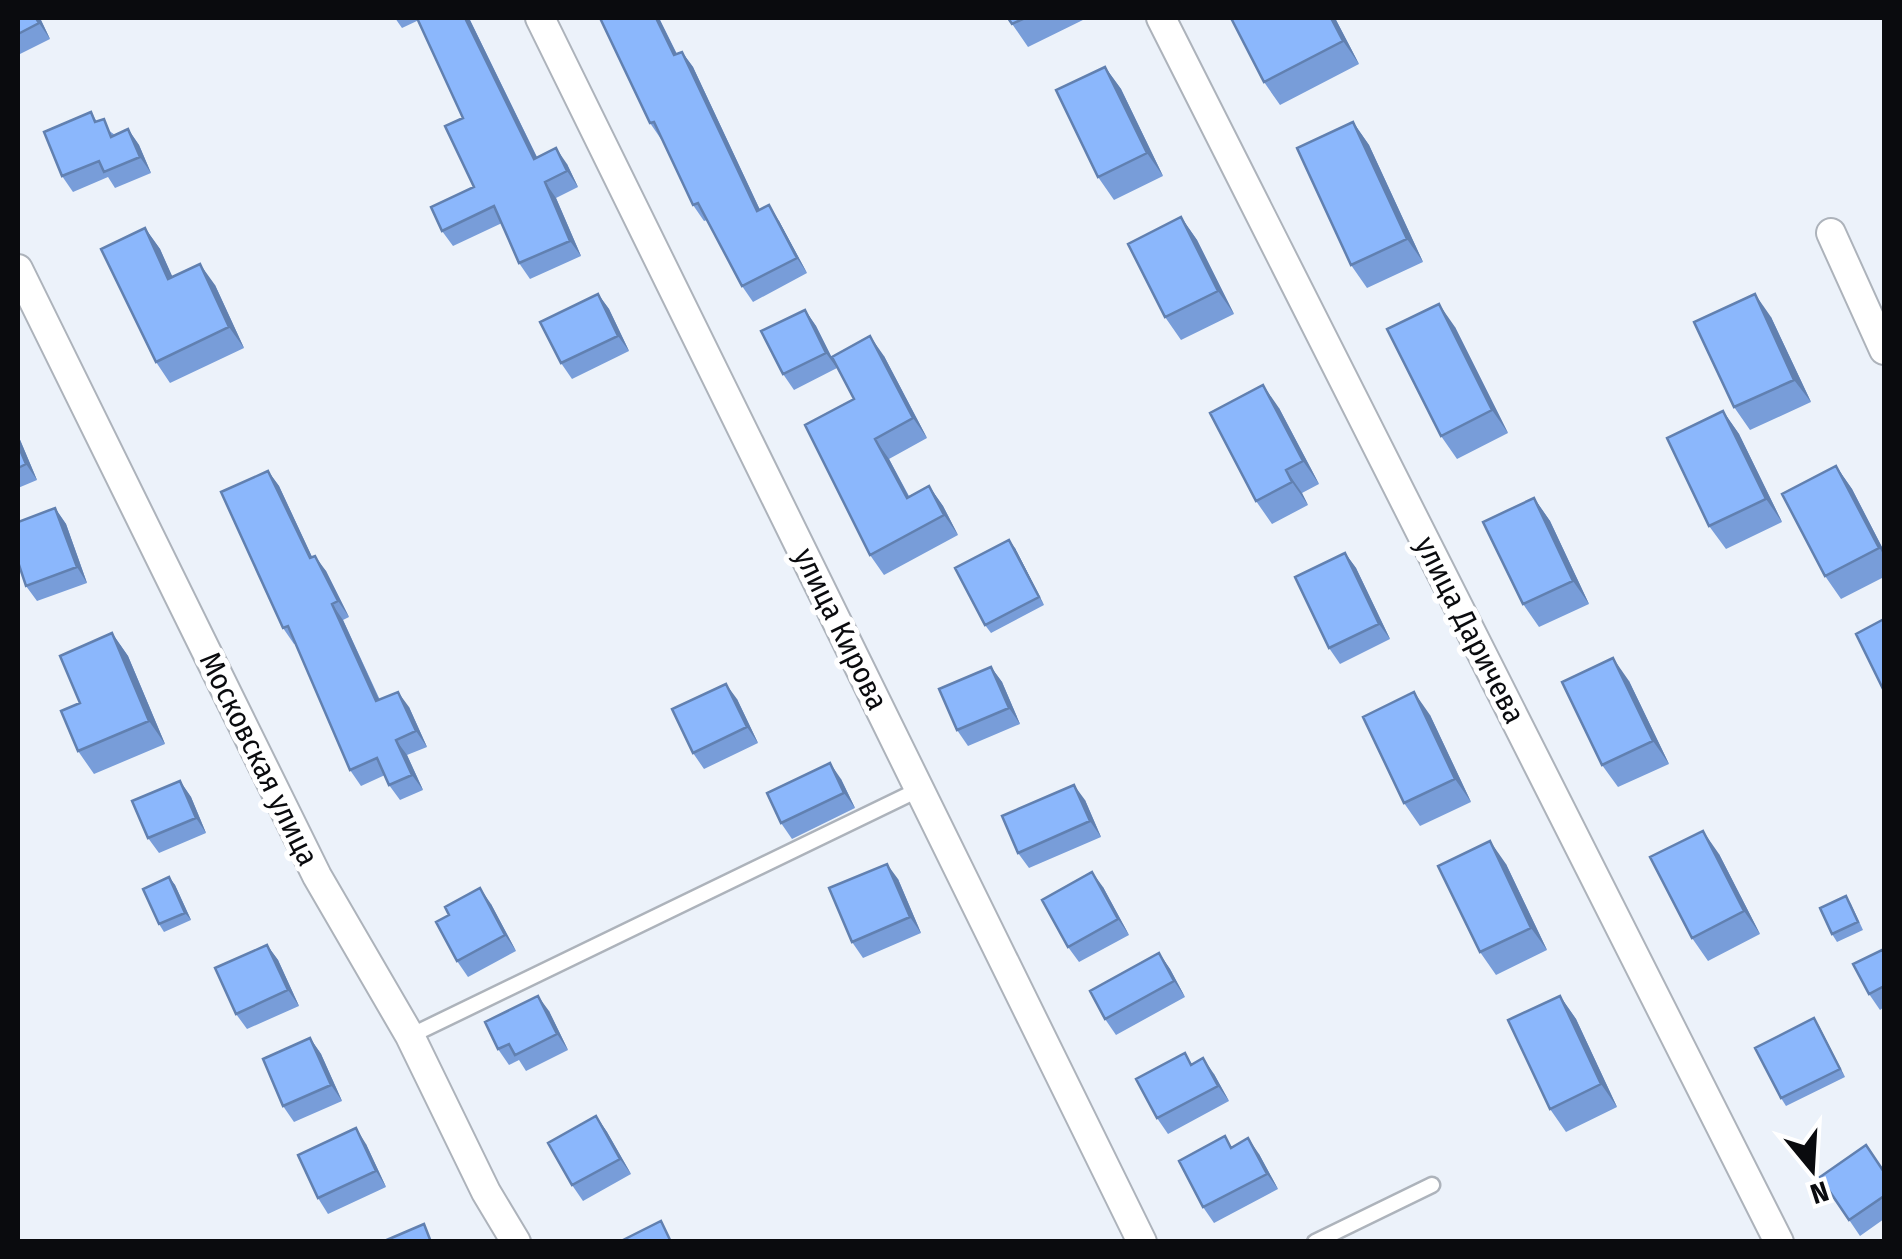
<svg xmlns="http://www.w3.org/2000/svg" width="1902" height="1259" font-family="'Fira Sans Condensed',sans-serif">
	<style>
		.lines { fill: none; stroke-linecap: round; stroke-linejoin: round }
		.lane-casing { stroke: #adb3bb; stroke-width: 19 }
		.street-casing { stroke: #adb3bb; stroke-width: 32 }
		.lane { stroke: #fff; stroke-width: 14 }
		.street { stroke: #fff; stroke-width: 28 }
		.wall { fill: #789dd9 }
		.shaded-wall { fill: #6180b0 }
		.building { fill: #8bb7fc; stroke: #6180b0; stroke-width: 2.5 }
		.labels { text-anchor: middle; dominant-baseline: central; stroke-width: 10; stroke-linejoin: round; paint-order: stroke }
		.street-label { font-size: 30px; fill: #0a0b0e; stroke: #fff }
	</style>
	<rect width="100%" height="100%" fill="#ecf2fa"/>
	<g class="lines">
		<g class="lane-casing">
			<path id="lane" d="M410,1036L920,789
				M1315,1242L1432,1185"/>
		</g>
		<g class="street-casing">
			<path id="street" d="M540,18L1142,1242
				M1161,18L1779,1242
				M1831,233L1884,350
				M18,269L317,876L410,1036L486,1192L516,1242"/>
		</g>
		<use href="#lane" class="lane"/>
		<use href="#street" class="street"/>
	</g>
	<path class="wall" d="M18,18H40L50,39L18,55Z
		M395,18H469L537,157L567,164L578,187L556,198L581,256L530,279L519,263L502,223L453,246L442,231L474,187L463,118L419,20L402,28Z
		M600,18H659L677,54L682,52L693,67L760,210L779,221L807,273L753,302L742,286L707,220L704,221L693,205L662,138L661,139L650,123Z
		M1008,18H1087L1028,47Z
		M1231,18H1335L1359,64L1280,105L1264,82Z
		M1105,67L1121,89L1163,176L1114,200L1098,177Z
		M91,112L97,122L115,135L128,129L139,145L151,173L115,188L108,177L73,192L62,176Z
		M1353,122L1369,145L1423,262L1367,288L1351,265Z
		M1181,217L1197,240L1234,314L1181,340L1165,317Z
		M145,228L160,249L172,277L215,285L244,348L170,383L156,362Z
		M598,294L609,309L629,351L572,379L561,363Z
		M805,310L816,326L837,368L794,390L783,374Z
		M1771,317L1811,402L1750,430L1734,407Z
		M1455,327L1508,433L1457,459L1441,436Z
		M884,356L927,438L889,459L909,496L929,486L943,506L958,535L884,575L870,555L854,399Z
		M1279,408L1319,484L1302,493L1308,505L1272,524L1256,501Z
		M1723,411L1739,434L1782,522L1726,549L1709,526Z
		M18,435L37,480L18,488Z
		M1836,466L1852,489L1884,551V577L1841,599L1825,576Z
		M268,471L279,486L312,557L326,571L349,617L343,620L380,700L409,707L427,747L407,755L423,790L400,800L389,785L385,775L361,786L350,770L296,643L294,644L283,628Z
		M1534,498L1550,521L1589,604L1539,627L1523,604Z
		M55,508L66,524L87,583L37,601L26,586Z
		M1015,548L1044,605L991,633L985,625Z
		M1345,553L1356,568L1390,639L1340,664L1329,648Z
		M112,633L128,656L165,744L94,774L78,751L80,703Z
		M991,667L1002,682L1020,724L968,746L957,730Z
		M1629,681L1669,764L1618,787L1602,765Z
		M737,699L758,743L704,769L693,753Z
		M1430,715L1471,802L1420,826L1404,803Z
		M841,779L855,808L792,839L781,823Z
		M180,781L191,797L206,833L159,853L148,838Z
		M1085,800L1101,837L1029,868L1018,853Z
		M1719,854L1760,934L1708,961L1692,938Z
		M1506,864L1547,950L1496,975L1480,952Z
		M169,877L175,885L191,920L164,932L159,924Z
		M898,879L921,933L863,958L852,942Z
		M1103,887L1129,935L1079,962L1068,947Z
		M1846,896L1851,904L1863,930L1837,942L1832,934Z
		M491,904L516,951L468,977L457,961Z
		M267,945L278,960L299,1006L247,1029L236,1014Z
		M1884,949V1007L1880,1010L1869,994Z
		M1159,953L1170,969L1185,997L1116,1035L1105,1019Z
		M1560,996L1576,1019L1617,1107L1566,1132L1550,1109Z
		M549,1011L568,1050L526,1071L519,1060L509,1065L498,1049Z
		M1814,1018L1845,1077L1786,1106L1781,1098Z
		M310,1038L321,1054L342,1101L294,1122L283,1106Z
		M1192,1064L1214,1074L1229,1101L1168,1134L1157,1118Z
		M596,1116L607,1132L631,1174L583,1201L572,1185Z
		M366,1144L386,1187L328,1214L318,1198Z
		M1233,1147L1259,1154L1278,1189L1214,1223L1203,1207Z
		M1884,1172V1219L1860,1236L1820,1177Z"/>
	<path class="shaded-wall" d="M36,18H40L50,39L39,23Z
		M465,18H469L545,174L534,159Z
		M656,18H659L685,71L674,55Z
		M1331,18H1335L1359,64L1343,41Z
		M682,52L693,67L768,227L757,211Z
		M1105,67L1121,89L1163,176L1147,153Z
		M1353,122L1369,145L1423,262L1407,239Z
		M128,129L139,145L151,173L140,157Z
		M556,148L567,164L578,187L567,171Z
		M545,182L556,198L581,256L570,241Z
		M769,205L779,221L807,273L797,258Z
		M1181,217L1197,240L1234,314L1218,291Z
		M145,228L160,249L183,300L168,279Z
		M200,264L215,285L244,348L229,327Z
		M598,294L609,309L629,351L618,336Z
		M1755,294L1771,317L1811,402L1794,380Z
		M1439,304L1455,327L1508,433L1492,410Z
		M805,310L816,326L837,368L826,353Z
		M870,336L884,356L927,438L913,418Z
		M1263,385L1279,408L1319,484L1303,461Z
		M1723,411L1739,434L1782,522L1766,499Z
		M18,435L37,480L26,464L18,445Z
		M875,439L889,459L920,518L907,498Z
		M1836,466L1852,489L1884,551V556Z
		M1286,470L1302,493L1308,505L1292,482Z
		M268,471L279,486L320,574L310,558Z
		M929,486L943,506L958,535L944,515Z
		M1534,498L1550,521L1589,604L1573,581Z
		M55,508L66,524L87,583L77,567Z
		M1009,540L1015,548L1044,605L1039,597Z
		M1345,553L1356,568L1390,639L1379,624Z
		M315,556L326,571L349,617L338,601Z
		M332,604L343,620L387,717L376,701Z
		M112,633L128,656L165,744L149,721Z
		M1613,658L1629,681L1669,764L1653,741Z
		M991,667L1002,682L1020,724L1009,708Z
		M726,684L737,699L758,743L747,727Z
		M398,692L409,707L427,747L416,731Z
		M1414,692L1430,715L1471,802L1455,779Z
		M396,740L407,755L423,790L412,775Z
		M830,763L841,779L855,808L844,793Z
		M180,781L191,797L206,833L196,818Z
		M1074,785L1085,800L1101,837L1090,821Z
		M1703,831L1719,854L1760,934L1744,911Z
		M1490,841L1506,864L1547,950L1531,928Z
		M887,864L898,879L921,933L910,917Z
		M1092,872L1103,887L1129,935L1118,919Z
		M169,877L175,885L191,920L185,913Z
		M480,888L491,904L516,951L505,935Z
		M267,945L278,960L299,1006L288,990Z
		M1159,953L1170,969L1185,997L1174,981Z
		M538,996L549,1011L568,1050L557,1034Z
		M1560,996L1576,1019L1617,1107L1601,1084Z
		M1814,1018L1819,1026L1845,1077L1840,1069Z
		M310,1038L321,1054L342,1101L331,1085Z
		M1203,1058L1214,1074L1229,1101L1218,1086Z
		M596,1116L607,1132L631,1174L620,1159Z
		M356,1128L366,1144L386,1187L376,1171Z
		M1248,1138L1259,1154L1278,1189L1267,1174Z"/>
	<path class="building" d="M18,18H36L39,23L18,34Z
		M417,18H465L534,159L556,148L567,171L545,182L570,241L519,263L494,206L442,231L431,207L474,187L445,126L463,118Z
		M600,18H656L674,55L682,52L757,211L769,205L797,258L742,286L698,203L693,205L654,122L650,123Z
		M1008,18H1025L1012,24Z
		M1231,18H1331L1343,41L1264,82Z
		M1105,67L1147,153L1098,177L1056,90Z
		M91,112L95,122L104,119L111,137L128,129L140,157L104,172L99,161L62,176L44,132Z
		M1353,122L1407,239L1351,265L1297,148Z
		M1181,217L1218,291L1165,317L1128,244Z
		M145,228L168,279L200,264L229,327L156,362L101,249Z
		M598,294L618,336L561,363L540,322Z
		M1755,294L1794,380L1734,407L1694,322Z
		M1439,304L1492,410L1441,436L1387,329Z
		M805,310L826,353L783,374L761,331Z
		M870,336L913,418L875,439L907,498L929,486L944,515L870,555L805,425L854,399L832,357Z
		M1263,385L1303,461L1286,470L1292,482L1256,501L1210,413Z
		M1723,411L1766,499L1709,526L1667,438Z
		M18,445L26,464L18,468Z
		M1836,466L1879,548L1825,576L1782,494Z
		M268,471L310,558L315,556L338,601L332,604L376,701L398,692L416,731L396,740L412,775L389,785L377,758L350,770L288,626L283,628L221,492Z
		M1534,498L1573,581L1523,604L1483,522Z
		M55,508L77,567L26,586L18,562V522Z
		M1009,540L1039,597L985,625L955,568Z
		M1345,553L1379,624L1329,648L1295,577Z
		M1884,619V691L1856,634Z
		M112,633L149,721L78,751L61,711L80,703L60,656Z
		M1613,658L1653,741L1602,765L1562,682Z
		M991,667L1009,708L957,730L939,689Z
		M726,684L747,727L693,753L672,709Z
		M1414,692L1455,779L1404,803L1363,717Z
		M830,763L844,793L781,823L767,793Z
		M180,781L196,818L148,838L132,801Z
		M1074,785L1090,821L1018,853L1002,816Z
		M1703,831L1744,911L1692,938L1650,857Z
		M1490,841L1531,928L1480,952L1438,866Z
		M887,864L910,917L852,942L829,888Z
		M1092,872L1118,919L1068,947L1042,900Z
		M169,877L185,913L159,924L143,889Z
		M480,888L505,935L457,961L436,922L449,915L445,907Z
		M1846,896L1858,922L1832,934L1820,908Z
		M267,945L288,990L236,1014L215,968Z
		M1884,949V986L1869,994L1853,964Z
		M1159,953L1174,981L1105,1019L1090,991Z
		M538,996L557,1034L515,1055L509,1044L498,1049L485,1022Z
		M1560,996L1601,1084L1550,1109L1508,1020Z
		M1814,1018L1840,1069L1781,1098L1755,1048Z
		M310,1038L331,1085L283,1106L263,1059Z
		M1185,1053L1191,1065L1203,1058L1218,1086L1157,1118L1136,1079Z
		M596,1116L620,1159L572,1185L548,1143Z
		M356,1128L376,1171L318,1198L298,1155Z
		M1225,1136L1231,1148L1248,1138L1267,1174L1203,1207L1179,1161Z
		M1866,1145L1884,1172V1196L1849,1220L1820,1177Z
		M661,1221L671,1242H619Z
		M424,1224L431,1242H382Z"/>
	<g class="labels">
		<g class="street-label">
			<text transform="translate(841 629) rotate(64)">улица Кирова</text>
			<text transform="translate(1470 630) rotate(63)">улица Даричева</text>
			<text transform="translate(259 759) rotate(64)">Московская улица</text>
		</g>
	</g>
	<rect width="1902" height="1259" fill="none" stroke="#0a0b0e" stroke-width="40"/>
	<g transform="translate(1812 1169) rotate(162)" stroke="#ffffff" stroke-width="8" paint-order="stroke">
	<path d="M0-8L18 38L0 25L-18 38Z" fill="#0a0b0e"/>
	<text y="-15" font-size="28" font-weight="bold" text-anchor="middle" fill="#0a0b0e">N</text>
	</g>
</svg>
